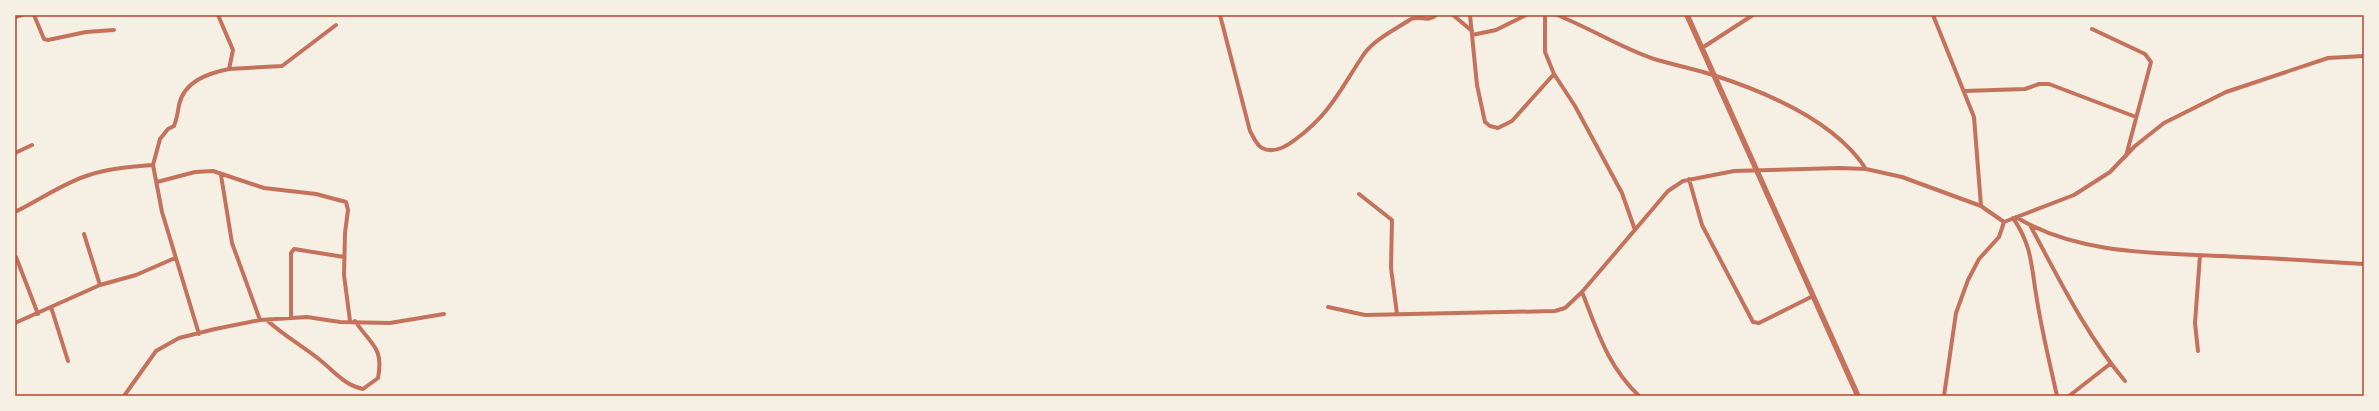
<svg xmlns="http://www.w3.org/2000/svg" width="2379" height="411" font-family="Commissioner,sans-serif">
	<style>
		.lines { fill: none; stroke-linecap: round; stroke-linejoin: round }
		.minor { stroke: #c5725c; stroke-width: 4 }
		.tertiary { stroke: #c5725c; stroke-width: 5.5 }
		.neatline { fill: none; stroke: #b5482f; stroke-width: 1.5 }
	</style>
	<rect width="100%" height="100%" fill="#f6efe4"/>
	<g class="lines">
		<path class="minor" d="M34,15L44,39L48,40L86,32L114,30
			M1220,15L1250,131C1253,136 1257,146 1262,148C1274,154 1286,147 1296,139C1331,113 1341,88 1364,54C1375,39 1396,29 1411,19C1420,15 1428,23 1436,15
			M1453,15L1472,31
			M1470,15L1477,85L1485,122L1490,126L1498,128L1512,121L1554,74
			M1545,15V52L1554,74L1575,106L1622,193L1635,230
			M1557,15C1590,28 1621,48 1654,59C1674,65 1694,69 1713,75C1766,92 1835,121 1866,169
			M1933,15L1974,117L1981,206
			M15,17L22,15
			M2092,29L2145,54L2151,62L2126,156
			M1472,35L1496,30L1526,15
			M1702,48L1753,15
			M229,69L282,66L336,25
			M1964,91L2025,89L2039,84H2049L2136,117
			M15,153L32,145
			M221,175L232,243L260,320
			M1689,179L1702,225L1753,322L1759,323L1813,296
			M157,182L195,172L213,171L264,188L316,194L346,202L348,210L345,233L344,275L350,321
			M1359,194L1392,220L1391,268L1397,314
			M15,212C40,200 63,183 89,175C110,168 132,167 153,165
			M2016,217C2076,254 2154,253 2222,256C2269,258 2317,261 2364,264
			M2013,218C2033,247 2031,267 2037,300C2042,332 2050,364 2057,396
			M2004,222L2074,195L2110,172L2135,146L2164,123L2226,92L2328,58L2364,56
			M2031,227C2059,279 2087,336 2125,381
			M84,234L100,285
			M16,257L38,314
			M1582,292C1598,332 1607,365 1639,396
			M51,307L68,361
			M1328,307L1365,315L1555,311L1565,308L1582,292L1668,191L1683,181L1734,171L1839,168L1866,169L1902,177L1981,206L2004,222L1999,237L1979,259L1968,280L1956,313L1944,396
			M291,318V253L294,249L344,257
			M268,321C284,336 303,346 320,360C334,371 344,385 363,389L378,378C384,347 371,345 355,321
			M15,323L100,285L136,275L175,258
			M199,334L162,212L153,165L160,139L168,129L174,126C177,118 178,112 179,105C184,81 209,73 229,69L233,50L218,15
			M2198,351L2195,323L2200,255
			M124,396L156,351L179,338L215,329L260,320L307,317L340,322L390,323L444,314
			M2069,396L2110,364"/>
		<path class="tertiary" d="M1687,15L1858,396"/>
	</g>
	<rect width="2379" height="411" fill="none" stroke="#f6efe4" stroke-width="32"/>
	<rect x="16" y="16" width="2347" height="379" class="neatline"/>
</svg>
